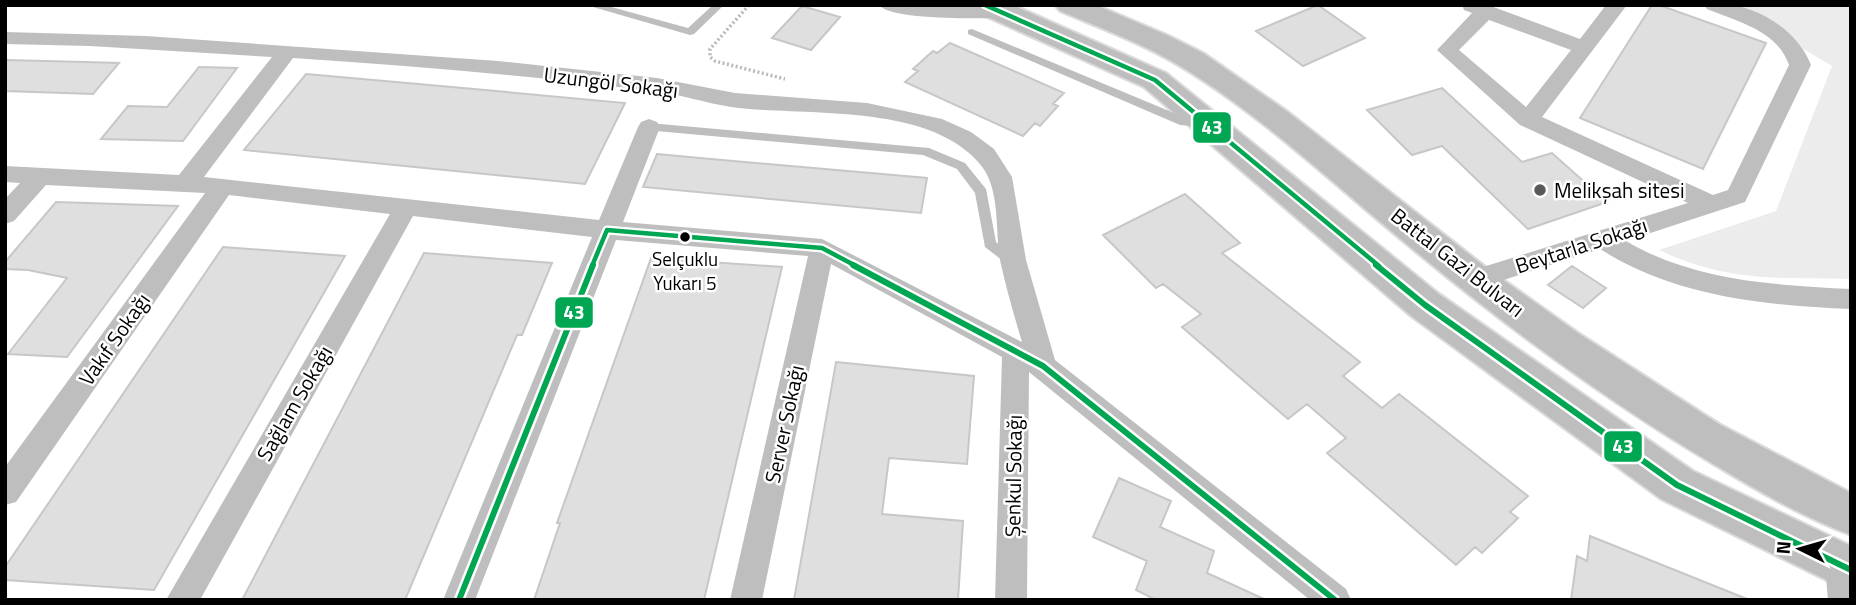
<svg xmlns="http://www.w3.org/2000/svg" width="1856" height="605" font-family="'Titillium Web',sans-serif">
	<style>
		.green { fill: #ececec }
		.building { fill: #dfdfdf; stroke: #c7c7c7; stroke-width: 2 }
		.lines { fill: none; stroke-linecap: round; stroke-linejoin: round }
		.primary-casing { stroke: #dbdbdb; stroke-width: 4 }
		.path { stroke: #b9b9b9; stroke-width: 3.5; stroke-dasharray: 2 2.5; stroke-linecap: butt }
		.service { fill: #bebebe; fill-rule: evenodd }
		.minor { fill: #bebebe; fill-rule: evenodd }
		.primary { fill: #bebebe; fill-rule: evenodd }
		.bus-1-far1-casing { stroke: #fff; stroke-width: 9 }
		.bus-1-casing { stroke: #fff; stroke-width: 11 }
		.bus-1-far1 { stroke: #00a651; stroke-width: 4.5 }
		.bus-1 { stroke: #00a651; stroke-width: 6 }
		.poi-dot { fill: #595959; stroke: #fff; stroke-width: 2.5 }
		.bus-dot { fill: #000; stroke: #fff; stroke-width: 2.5 }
		.labels { text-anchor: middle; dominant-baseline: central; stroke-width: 5; stroke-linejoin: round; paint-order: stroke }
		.bus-label { font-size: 19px; fill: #000; stroke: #fff }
		.street-label { font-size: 21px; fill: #000; stroke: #fff }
		.poi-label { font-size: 21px; fill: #000; stroke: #fff; text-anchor: start }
		.line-badge { stroke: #fff; stroke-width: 2.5 }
		.badge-label { font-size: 19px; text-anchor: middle; font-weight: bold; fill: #fff }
	</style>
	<rect width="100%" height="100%" fill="#fff"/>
	<path class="green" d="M1728,5H1851V279C1777,277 1729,283 1659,250L1776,211L1832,66Z"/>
	<path class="building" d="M1318,5L1365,38L1303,66L1256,31Z
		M1652,5H1659L1766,43L1703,169L1580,118Z
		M802,6L840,17L811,50L772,38Z
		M950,43L1064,93L1053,104L1058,106L1040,126L1035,123L1023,136L905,82L918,71L913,69L933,51L937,53Z
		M5,60L85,62L119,63L93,94L5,91Z
		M199,67L237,68L183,141L101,139L128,106L167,107Z
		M306,74L463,88L625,103L585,184L244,150Z
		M1442,88L1522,162L1552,153L1607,202L1528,229L1442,146L1412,155L1367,110Z
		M657,154L700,158L927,178L921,213L643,187Z
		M1185,194L1240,243L1222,253L1360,362L1343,376L1382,408L1399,394L1528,496L1510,512L1518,518L1482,553L1475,547L1456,565L1327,453L1346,438L1307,404L1288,419L1182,327L1201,314L1163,284L1156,288L1103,235Z
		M56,202L178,206L67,357L8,354L67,278L28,270L5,269V262Z
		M223,247L345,256L154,590L5,580V567Z
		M424,253L552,263L522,335H517L405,600H242Z
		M651,258L782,267L704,600H534L560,523H557Z
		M1572,266L1606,288L1583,308L1548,285Z
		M836,362L974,376L967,464L889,458L882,514L963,521L958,600H794Z
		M1119,478L1171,501L1160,527L1214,551L1207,573L1266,600H1156L1136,590L1147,561L1093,537Z
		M1590,536L1747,599V600H1571L1577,556L1587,561Z"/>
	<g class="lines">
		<g class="primary-casing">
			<path id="primary" d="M969,5L1015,6L1166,73L1439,294L1693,471L1851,546V592L1661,499L1411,316L1144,87L974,11Z
				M1055,5H1096L1169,36L1203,53L1288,112L1488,269L1578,333L1719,424L1851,493V535C1803,517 1758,491 1715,465C1602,398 1497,320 1397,236C1327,178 1258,113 1180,66C1142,43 1100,28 1060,11Z"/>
		</g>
		<path class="path" d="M749,5L710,49V57L715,61L785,79"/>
		<path class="service" d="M586,5H604L688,28L713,5H724L694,34L690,35Z
			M972,29L1186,118L1204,119L1210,123L1204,127L1180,125L968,34V30Z
			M649,123L929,148L965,163L986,189L996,242L1019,260L1017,264H1007L985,247L975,193L957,169L923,155L645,130L643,127L645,124Z"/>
		<path class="minor" d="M879,5L1005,6L1012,8L1015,12L1012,16L1005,18C982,18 892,21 879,5Z
			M1462,5H1488L1580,39L1606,5H1627L1542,117L1713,195L1728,190L1789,65C1777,30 1738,22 1707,9L1704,5C1713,5 1724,4 1733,5C1766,11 1799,34 1811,65L1745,202L1626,241C1694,281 1773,285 1851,289V309C1763,305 1676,297 1600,249L1476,289L1467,286L1463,279L1467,272L1688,203L1520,125L1437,50L1472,13L1464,10ZM1489,20L1571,50L1526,107L1459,50Z
			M5,32L146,36L498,61L657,78L735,93L867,103L942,119L971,132L994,149L1012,177L1026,260L1055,360L1346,589L1351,600H1310L1029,372L1027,600H995L1002,357L831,264L762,600H730L808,256L616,240L475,600H443L592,237L413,216L200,600H166L390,214L229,195L16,502L5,505V467L205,193L46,185L14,221L5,224V199L20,183L5,182V166L179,175L272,57L90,46L5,44ZM293,58C415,66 537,76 658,92C683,95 706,103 731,107C804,117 926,102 979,163C1001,187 995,230 1000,260C1006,288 1014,315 1022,342L822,239L623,222L660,127L657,122L649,119L641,122L638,127L599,220L204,177Z
			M1841,551L1851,555V600H1828L1825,566L1830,555Z"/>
		<use href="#primary" class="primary"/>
		<g class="bus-1-far1-casing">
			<path id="bus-1-far1" d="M985,5L1155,80L1379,266
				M592,266L607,230L822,248L856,266"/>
		</g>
		<g class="bus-1-casing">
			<path id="bus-1" d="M853,265L1043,366L1335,600
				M1376,265L1425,305L1677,485L1851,570
				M459,600L593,265"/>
		</g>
		<use href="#bus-1-far1" class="bus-1-far1"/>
		<use href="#bus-1" class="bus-1"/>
	</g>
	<circle class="poi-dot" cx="1540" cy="190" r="7"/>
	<circle class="bus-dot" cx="685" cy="237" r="6"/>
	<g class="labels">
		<g class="bus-label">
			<text x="685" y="258">Selçuklu<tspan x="685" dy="24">Yukarı 5</tspan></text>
		</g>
		<g class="street-label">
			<text transform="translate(611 82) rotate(7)">Uzungöl Sokağı</text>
			<text transform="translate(1581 245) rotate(-18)">Beytarla Sokağı</text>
			<text transform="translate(1458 262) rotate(38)">Battal Gazi Bulvarı</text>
			<text transform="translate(114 339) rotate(-55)">Vakıf Sokağı</text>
			<text transform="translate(294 403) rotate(-60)">Sağlam Sokağı</text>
			<text transform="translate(784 424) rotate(-78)">Server Sokağı</text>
			<text transform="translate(1013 476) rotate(-89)">Şenkul Sokağı</text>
		</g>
		<g class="poi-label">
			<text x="1554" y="190">Melikşah sitesi</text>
		</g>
	</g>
	<g class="line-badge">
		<rect x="1192" y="111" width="40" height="33" rx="7" fill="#00a651"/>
		<rect x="554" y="296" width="40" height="33" rx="7" fill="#00a651"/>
		<rect x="1603" y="430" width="40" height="33" rx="7" fill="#00a651"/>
	</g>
	<g class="badge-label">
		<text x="1212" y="134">43</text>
		<text x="574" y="319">43</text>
		<text x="1623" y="453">43</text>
	</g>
	<rect width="1856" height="605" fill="none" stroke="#000000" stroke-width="14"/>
	<g transform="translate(1800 549) rotate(275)" stroke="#ffffff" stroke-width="5" paint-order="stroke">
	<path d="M0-5L12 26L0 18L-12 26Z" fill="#000000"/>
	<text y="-10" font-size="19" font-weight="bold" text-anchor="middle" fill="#000000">N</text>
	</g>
</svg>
